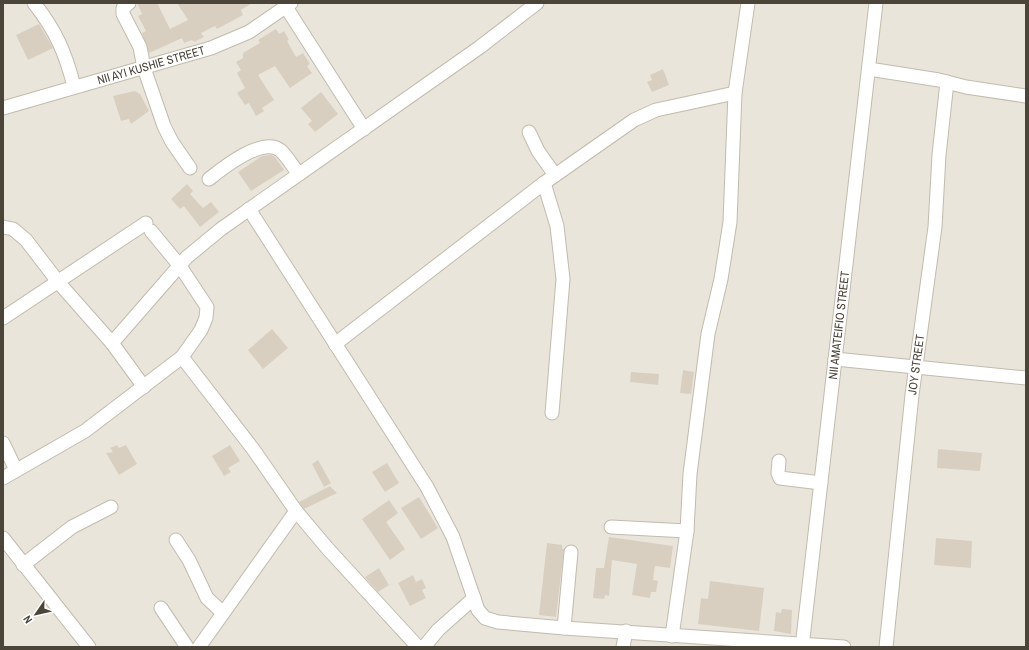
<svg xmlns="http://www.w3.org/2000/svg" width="1029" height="650" font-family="'Archivo Narrow',sans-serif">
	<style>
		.residential { fill: #eae5da }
		.building { fill: #d8cfc1 }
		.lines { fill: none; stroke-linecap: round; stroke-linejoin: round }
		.minor-casing { stroke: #c2bbae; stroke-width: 15 }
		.minor { stroke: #fff; stroke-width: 13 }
		.labels { text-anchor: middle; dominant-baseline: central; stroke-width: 3; stroke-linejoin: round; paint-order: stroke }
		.street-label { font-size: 12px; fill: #4b4439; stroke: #fff }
	</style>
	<rect width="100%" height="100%" fill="#f6f3ec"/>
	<path class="residential" d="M3,3H1026V647H3Z"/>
	<path class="building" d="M137,3H157L170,29L188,20L177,3H252L241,10L243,15L217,29L215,26L201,33L204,37L194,42L192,40L184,43L182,38L149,53L142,33L146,31L138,16L142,14Z
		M39,24L53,48L28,60L16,35Z
		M276,29L279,34L284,31L289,40L287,41L296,57L303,53L310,64L307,66L312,73L290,88L275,66L258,75L274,100L262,108L264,111L256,116L249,103L245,105L237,93L245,88L237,73L241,70L236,62L243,58V53L260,43L258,40Z
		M663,69L669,85L652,92L647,82L652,80L650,75Z
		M135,91L140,94L149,111L131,124L129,119L121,121L113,96Z
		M321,92L338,114L315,132L308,124L312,121L301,108Z
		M271,155L275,157L284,170L251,191L238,172L262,156Z
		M187,184L193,191L190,194L203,208L211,202L219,212L200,227L184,206L180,209L171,199Z
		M272,329L288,348L263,369L248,350Z
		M683,370L694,372L691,394L680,393Z
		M631,372L659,374L658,385L630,382Z
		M117,445L119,448L126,445L137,464L119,475L106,453L113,452L110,448Z
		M230,445L240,461L228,468L231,472L224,476L212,456Z
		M938,449L982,453L980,471L937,468Z
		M318,460L331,483L324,487L312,464Z
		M387,463L399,483L385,492L372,472Z
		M330,486L337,493L304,509L299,502Z
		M419,497L438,528L421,539L401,508Z
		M389,500L398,513L386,522L405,549L390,560L362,519Z
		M609,537L673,546L670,568L655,566L653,580L658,581L656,592H651L650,598L632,595L637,564L612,560L609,596L605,595L604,599L593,598L596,568H604Z
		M936,538L972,541L971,568L934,565Z
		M547,543L562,545V549H564L556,617L539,615Z
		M379,568L389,585L378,592L365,577Z
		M413,575L416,582L422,579L426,588L422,590L426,598L410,606L398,583Z
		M710,581L764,588L759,631L698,624L701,598L708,599Z
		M782,609L792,610L791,634L774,631L776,612L781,613Z"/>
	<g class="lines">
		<g class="minor-casing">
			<g id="minor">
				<path d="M34,3C56,31 65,52 74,86"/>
				<path d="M129,3L123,8V14L140,47L144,68L164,126L172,142L190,168"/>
				<path d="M286,7L364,129"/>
				<path d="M869,69L939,80L966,87L1026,96"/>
				<path id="s1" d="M3,108L211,48L249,32L291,3"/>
				<path d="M529,132L538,151L555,175"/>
				<path d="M209,179C223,168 261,137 280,150C287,156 293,167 299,174"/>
				<path d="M544,183L557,226L563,279L552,413"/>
				<path d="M249,209L427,487L453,537L478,610L485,618L498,622L564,628L844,647"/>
				<path d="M3,227L13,229L26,240L59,283L112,343L144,387"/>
				<path d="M3,318L146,223"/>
				<path d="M112,343L187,257L221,229L480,47L537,3"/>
				<path d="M335,344L544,183L634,120L656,110L735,93"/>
				<path d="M182,357L253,449L296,511L328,549L418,647"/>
				<path d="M835,359L1026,378"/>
				<path d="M3,443L16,470"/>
				<path d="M779,461L778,473L780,478L821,483"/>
				<path d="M3,478L85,431L182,357L201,330L206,318L207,307L180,266L151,231"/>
				<path d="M611,527L687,531"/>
				<path d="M3,538L89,647"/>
				<path d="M176,540L189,560L207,598L223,613"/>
				<path d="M23,565L72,527L111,507"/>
				<path d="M161,608L187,647"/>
				<path d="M564,628L571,552"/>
				<path d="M672,636L687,531L690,474L708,334L721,279L730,222L735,93L748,3"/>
				<path d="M199,647L296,511"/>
				<path d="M424,647L438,630L474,598"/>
				<path d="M623,647L626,631"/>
				<path id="s2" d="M802,647L876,3"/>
				<path id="s3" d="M886,647L912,395L935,227L939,155L947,82"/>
			</g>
		</g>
		<use href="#minor" class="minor"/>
	</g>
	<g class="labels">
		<g class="street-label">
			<text stroke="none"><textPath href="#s1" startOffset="154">NII AYI KUSHIE STREET</textPath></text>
			<text stroke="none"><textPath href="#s2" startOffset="324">NII AMATEIFIO STREET</textPath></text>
			<text stroke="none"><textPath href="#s3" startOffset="284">JOY STREET</textPath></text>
		</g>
	</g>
	<rect width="1029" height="650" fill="none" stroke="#4b4439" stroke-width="8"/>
	<g transform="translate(36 614) rotate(236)" stroke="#ffffff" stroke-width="3" paint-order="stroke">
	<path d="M0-3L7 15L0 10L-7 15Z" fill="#4b4439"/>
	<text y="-6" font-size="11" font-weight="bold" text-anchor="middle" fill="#4b4439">N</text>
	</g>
</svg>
